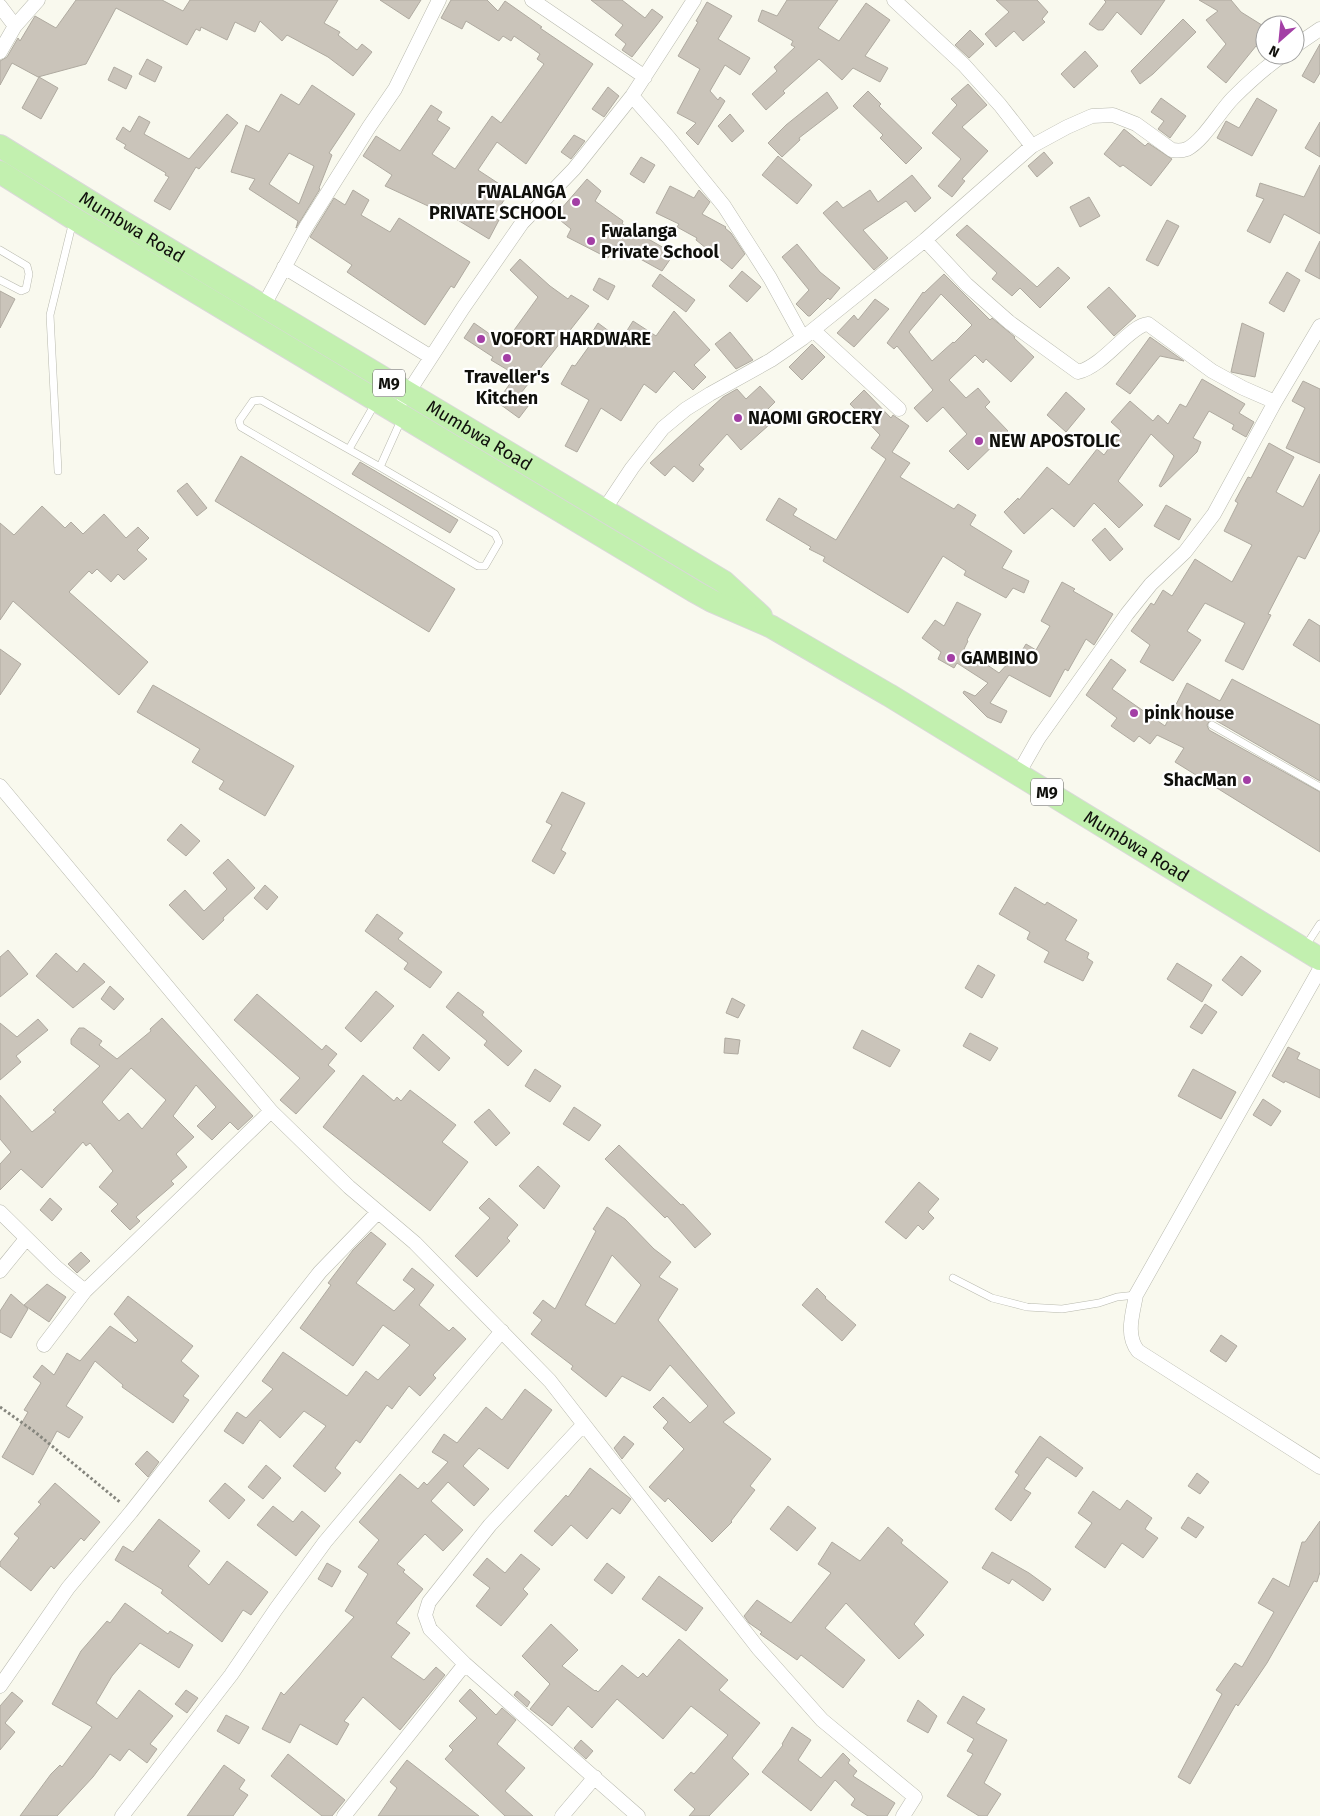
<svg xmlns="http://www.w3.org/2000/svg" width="1320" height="1816" font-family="'Fira Sans',sans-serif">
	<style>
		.building { fill: #cac4ba; stroke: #afaaa0; fill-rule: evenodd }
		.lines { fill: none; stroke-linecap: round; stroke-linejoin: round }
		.service-casing { stroke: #b8b9ae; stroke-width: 8 }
		.minor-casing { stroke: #b8b9ae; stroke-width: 15 }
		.primary-casing { stroke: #d9d9d8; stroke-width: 24 }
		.path { stroke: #85857d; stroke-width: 3; stroke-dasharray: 2.5 2.5; stroke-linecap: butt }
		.service { stroke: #fff; stroke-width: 7 }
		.minor { stroke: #fff; stroke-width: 14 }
		.primary { stroke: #c2f0af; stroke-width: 22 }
		.poi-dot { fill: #a33fa5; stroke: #fff; stroke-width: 2 }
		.labels { text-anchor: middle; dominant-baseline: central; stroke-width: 4.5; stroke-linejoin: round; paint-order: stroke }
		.shield { fill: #fff; stroke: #585855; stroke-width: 1 }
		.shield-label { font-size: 16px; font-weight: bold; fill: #10100c }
		.poi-label { font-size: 18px; font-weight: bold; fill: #10100c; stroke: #fff; text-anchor: start }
		.street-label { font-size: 18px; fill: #10100c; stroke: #fff }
	</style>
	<rect width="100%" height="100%" fill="#f9f9ee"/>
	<path class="building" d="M76,0H162L183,11L190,0H338L324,23L340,32L338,35L357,50L362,44L372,52L353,76L328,57L287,35L282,41L260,21L255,32L235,22L227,40L201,27L200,31L196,29L187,45L116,8L86,64L38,77L12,63L0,85V61L7,57L18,38L20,41L35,16L56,28Z
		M380,0H421L409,19Z
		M451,0H487L498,11L505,1L542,27L540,28L593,64L526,164L497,142L478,170L510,191L493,217L499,220L489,239L456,219L385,186L392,175L363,156L376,136L400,151L431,105L442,112L437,120L450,128L432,154L455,169L492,116L501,123L544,64L537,59L540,54L514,36L511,41L503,36L499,41L466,21L462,29L441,18Z
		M591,0H622L645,18L652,9L663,17L632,57L622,50L626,44L615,35L623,25Z
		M787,0H838L818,28L839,41L866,3L890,20L865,56L888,68L880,82L853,68L842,80L819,59L783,91L785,93L766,110L752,94L777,71L774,67L795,47L791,45L793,41L758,21L762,10L777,16Z
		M996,0H1037L1048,12L1042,19L1045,22L1023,41L1014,31L996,47L985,34L1009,12Z
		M1104,0H1165L1141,35L1117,12L1103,30H1098L1089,24L1106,2Z
		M1199,0H1231L1241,12L1265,27V52L1256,46L1226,83L1207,67L1226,44L1206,20L1218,11Z
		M707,2L732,16L718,39L750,58L740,75L725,65L710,91L718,100L720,97L725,101L698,145L686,133L696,123L677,113L700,69L678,56L698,22L696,21Z
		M1183,19L1196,32L1153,74L1140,84L1131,71Z
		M970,30L984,44L969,58L955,45Z
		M1320,44V73L1314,83L1302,76Z
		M1085,51L1098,66L1074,88L1061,74Z
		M147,59L162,67L155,82L139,74Z
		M114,67L132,76L126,89L108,80Z
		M39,77L58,88L41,119L22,108Z
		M968,84L987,105L962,127L988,151L962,179L965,181L952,197L938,186L961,159L932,133L957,105L951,99Z
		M312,85L355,114L329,153L332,155L319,188L320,189L296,228L298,221L249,189L255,179L231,172L246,125L259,132L281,94L299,105ZM289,153L314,166L299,204L269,184Z
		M608,87L619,96L604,117L592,109Z
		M868,91L881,104L879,106L922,148L906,164L880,138L883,135L853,106Z
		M827,92L838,108L799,138L800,140L782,157L768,143L786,125Z
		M1161,98L1186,116L1170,138L1158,129L1164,121L1151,112Z
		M1257,98L1277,110L1252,156L1217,138L1226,121L1239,128Z
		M227,114L238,123L199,169L196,167L170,210L154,201L169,177L165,175L166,173L124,148L126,145L116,139L123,127L130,132L139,116L150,122L144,134L189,159Z
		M730,114L744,131L732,142L718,126Z
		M1320,122V157L1305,148Z
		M1124,129L1145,146L1148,143L1172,159L1151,186L1123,165L1120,167L1104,154Z
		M574,135L585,141L571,159L561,152Z
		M1044,152L1053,163L1037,177L1028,166Z
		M778,156L812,185L797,204L762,175Z
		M641,157L655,165L644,183L630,174Z
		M1320,165V234L1284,214L1270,243L1247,231L1264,199L1256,196L1260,183L1304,197Z
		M912,175L931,198L915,212L906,201L863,230L888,258L874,270L823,213L837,201L843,208L870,190L878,202Z
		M587,179L601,191L595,201L623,221L622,224L671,252V258L662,271L615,245L608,258L567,237L571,229L555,216Z
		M670,186L694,198L699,190L710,202L702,214L726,227L725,228L731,233L745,254L732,269L696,240L697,238L677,227L679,224L656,213Z
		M353,190L369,200L361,215L390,232L399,218L470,262L454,288L451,286L425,325L347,272L352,265L310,237L334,198L345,205Z
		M1089,197L1100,216L1080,227L1070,207Z
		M1167,220L1179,226L1158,266L1146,260Z
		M967,225L1037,287L1058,267L1070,278L1040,308L1020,288L1012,296L992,279L997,273L956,235Z
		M1320,241V279L1305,271Z
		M797,244L820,272L840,288L830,300L828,298L810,316H808L796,304L809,290L782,257Z
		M520,259L550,286L568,299L571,295L589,306L521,393L532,401L519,418L497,402L516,375L491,360L493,357L464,338L474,323L504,344L538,297L510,270Z
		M742,271L761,287L747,302L729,286Z
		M1287,272L1300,280L1284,312L1269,303Z
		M660,274L695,300L686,312L652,286Z
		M944,274L990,320L992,318L1015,337L1014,338L1034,357L1011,382L986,359L983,363L975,355L949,380L966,398L978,388L990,402L985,407L1008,431L968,470L949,451L967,434L943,407L927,422L914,408L933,390L897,346L894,349L887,343L923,292L924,293ZM941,294L972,325L954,343L953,342L932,361L909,332Z
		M599,278L615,286L608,300L593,290Z
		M1109,287L1136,316L1114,336L1087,307Z
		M0,291L15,299L0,328Z
		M875,299L889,309L854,347L837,333L854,315L858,320Z
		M674,311L710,350L694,365L706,377L693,390L674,371L656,393L644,384L621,421L601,408L577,452L565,446L589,400L561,384L572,365L575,366L590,345L586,342L598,323L621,340L633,321L656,336Z
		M1242,323L1264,333L1255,377L1231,372Z
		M730,332L753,360L736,369L715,344Z
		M1150,337L1184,361L1160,356L1130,394L1116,384Z
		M812,344L825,357L802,380L789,367Z
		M1202,379L1245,404L1239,413L1254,422L1246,437L1232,429L1234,425L1209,411L1193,438L1201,442L1197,452L1161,487L1159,486L1174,456L1151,434L1118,481L1143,505L1119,528L1094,503L1074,527L1052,508L1024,534L1004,512L1018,498L1019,500L1047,467L1069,485L1097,449L1104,455L1121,431L1111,422L1130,401L1153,421L1158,415L1168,424L1180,404L1186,407Z
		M1303,381L1320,389V463L1286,448L1305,408L1292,401Z
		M760,386L775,402L761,416L769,425L741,450L727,434L699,465L704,469L693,482L674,466L665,476L650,463L723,397L737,389L746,399Z
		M864,390L891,418L893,415L909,426L892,452L910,463L900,477L954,509L958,504L976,515L970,525L1012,551L1002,568L1029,581L1024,593L1013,588L1006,598L964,575L966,571L943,556L908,613L823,561L825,557L809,549L811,547L766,520L779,498L797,509L793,515L836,540L886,459L871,448L880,435L850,404Z
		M1066,392L1085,409L1066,432L1047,415Z
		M1269,443L1294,457L1276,492L1303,507L1320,474V530L1305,559L1298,556L1268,614L1271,615L1243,670L1225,661L1245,623L1205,603L1187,631L1201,640L1173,681L1140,662L1150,645L1131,631L1151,603L1154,605L1163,590L1172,596L1195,559L1232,582L1252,545L1224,531L1238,503L1235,501L1248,477L1251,478Z
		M241,456L455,589L429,632L215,501Z
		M360,462L458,520L450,533L352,474Z
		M187,483L207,508L197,516L177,491Z
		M1166,505L1191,519L1179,540L1154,526Z
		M42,506L65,528L71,522L83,534L104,514L126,538L138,527L149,538L137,550L147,559L124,580L118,574L111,582L97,569L92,574L89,571L69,592L148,662L119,695L13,601L0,620V523L14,535Z
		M1105,528L1123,549L1110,561L1092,540Z
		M1062,582L1075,589L1073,591L1113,614L1094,645L1086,639L1068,671L1065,669L1050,697L1009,675L990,703L1007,711L1001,723L987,717L963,693L964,691L975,696L988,683L957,663L954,668L938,659L941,652L922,638L935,620L944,626L957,602L981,614L967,640L968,641L964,649L999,673L1012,659L1015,662L1026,644L1036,650L1050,626L1041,621Z
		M1309,619L1320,626V662L1293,645Z
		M0,649L21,664L0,695Z
		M1111,659L1126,670L1112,689L1165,726L1187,683L1220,701L1232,679L1320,725V781L1215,720H1210L1207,725L1209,730L1320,792V852L1175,762L1184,748L1157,735L1150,744L1139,736L1134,742L1111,726L1117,718L1086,695Z
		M153,685L294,766L265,816L219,789L224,781L192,762L200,749L137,712Z
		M562,792L585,803L561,850L566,853L554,874L532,861L552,825L546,822Z
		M181,824L200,841L186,856L167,840Z
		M228,859L255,888L223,918L224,920L203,940L169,905L185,890L204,911L227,889L213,873Z
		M265,885L278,897L267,910L254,898Z
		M1015,887L1045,905L1047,902L1077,920L1065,940L1089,953L1087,958L1093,962L1083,981L1044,962L1049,952L1027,939L1030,932L999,914Z
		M377,914L403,933L398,939L442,972L430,988L404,969L408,963L365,931Z
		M8,950L28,974L0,997V957Z
		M56,953L77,972L84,963L105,982L73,1008L36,976Z
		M1241,956L1261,971L1242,996L1222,980Z
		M1177,963L1212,985L1202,1002L1167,979Z
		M978,965L995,975L982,998L965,988Z
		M110,986L124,999L114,1010L101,999Z
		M376,991L394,1006L361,1042L345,1028Z
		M458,992L484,1012L482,1015L522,1051L508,1066L484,1045L487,1041L446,1007Z
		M257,994L322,1050L326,1045L337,1054L328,1065L335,1071L296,1114L280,1100L300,1078L234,1020Z
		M732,998L745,1005L738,1018L726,1013Z
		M1205,1004L1217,1012L1202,1034L1190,1027Z
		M162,1018L253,1116L238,1130L230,1122L212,1140L197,1126L216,1107L196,1085L173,1116L194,1137L176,1154L187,1167L171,1181L174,1184L136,1217L140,1221L130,1230L111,1211L118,1204L99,1187L113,1171L90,1143L86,1146L83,1142L42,1188L21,1169L0,1190V1164L11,1152L0,1139V1095L32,1132L56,1112L53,1110L100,1066L71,1044V1039L79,1028H84L102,1041L99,1045L117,1059L151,1031L150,1029ZM131,1068L166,1100L142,1129L128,1113L119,1121L102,1102Z
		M38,1019L48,1030L16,1056L21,1062L0,1080V1023L17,1037Z
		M862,1030L900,1050L890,1067L853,1048Z
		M970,1033L998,1048L990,1061L963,1046Z
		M423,1034L450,1058L439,1071L413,1048Z
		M725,1038L740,1040L738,1054L724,1053Z
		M1288,1047L1300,1053L1297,1059L1320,1070V1098L1285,1081L1284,1083L1272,1076Z
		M535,1069L561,1086L550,1102L525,1086Z
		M1193,1069L1236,1092L1221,1119L1178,1096Z
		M363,1075L394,1101L397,1097L401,1101L410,1090L456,1125L442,1142L468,1162L430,1211L323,1127Z
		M1263,1099L1281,1111L1271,1126L1253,1115Z
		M574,1107L601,1125L589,1141L563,1124Z
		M489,1109L510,1133L496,1146L474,1122Z
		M619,1145L681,1205L683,1204L711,1234L695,1248L667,1216L665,1218L605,1159Z
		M538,1166L560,1186L544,1209L519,1186Z
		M919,1182L939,1199L928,1212L934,1218L923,1230L918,1225L906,1239L885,1222Z
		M50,1198L62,1209L52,1221L40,1210Z
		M489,1198L518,1225L507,1238L510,1241L477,1277L455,1256L490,1218L479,1208Z
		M607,1207L625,1219L654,1249L671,1262L659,1277L678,1289L658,1320L735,1413L723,1422L771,1459L750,1486L755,1490L731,1521L732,1522L712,1542L668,1498L665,1502L649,1487L684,1449L663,1428L668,1422L653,1407L663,1397L690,1423L708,1406L670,1365L650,1391L622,1376L606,1397L571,1369L573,1366L531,1334L542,1320L533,1313L543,1300L555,1309L596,1231L593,1229ZM612,1255L641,1285L615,1324L585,1305Z
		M371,1232L386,1244L356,1283L394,1311L415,1289L403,1280L412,1268L434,1285L419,1305L449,1331L453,1327L466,1339L433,1375L436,1378L420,1396L409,1386L392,1409L387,1405L360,1443L356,1440L335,1468L341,1473L325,1492L293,1466L326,1426L304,1411L280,1438L260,1420L243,1444L224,1431L237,1412L246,1418L273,1389L262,1381L283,1352L347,1396L366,1371L378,1380L410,1345L383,1325L353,1366L300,1328L331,1285L328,1283L353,1250Z
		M81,1252L90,1261L77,1273L68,1264Z
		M47,1284L66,1297L49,1322L24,1305Z
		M817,1288L826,1297L825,1298L856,1325L842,1341L802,1305Z
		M11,1294L28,1309L11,1338L0,1332V1311Z
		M128,1296L193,1346L181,1361L199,1376L183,1396L189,1400L173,1423L122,1387L123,1385L95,1361L66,1406L83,1417L69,1438L57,1431L33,1475L2,1457L28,1412L24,1410L41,1383L33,1377L42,1365L54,1375L67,1353L80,1361L110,1326L135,1343L138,1340L114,1314Z
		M1221,1335L1237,1346L1226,1362L1210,1351Z
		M525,1389L552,1410L508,1469L479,1448L463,1466L489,1489L474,1506L448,1482L431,1501L463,1530L443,1551L425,1534L397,1564L405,1570L403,1572L423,1589L396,1623L410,1633L391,1657L424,1680L436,1667L445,1675L400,1730L363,1697L344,1721L349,1724L337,1745L300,1724L290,1743L262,1729L281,1692L284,1695L354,1617L345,1611L368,1574L358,1567L379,1540L359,1522L400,1474L418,1489L424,1482L427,1485L448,1462L432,1452L444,1434L457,1443L486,1407L502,1420Z
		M624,1436L634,1444L622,1459L614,1448Z
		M1040,1436L1083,1468L1076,1477L1047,1457L1024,1489L1031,1493L1011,1521L995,1509L1019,1475L1015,1472Z
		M147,1451L159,1462L148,1477L135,1464Z
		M266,1465L281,1478L263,1499L248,1487Z
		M590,1468L631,1499L620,1514L612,1508L587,1539L571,1525L552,1546L534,1531L566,1495L568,1497Z
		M1197,1473L1209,1482L1200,1494L1188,1486Z
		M55,1483L100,1522L84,1541L81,1538L54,1569L51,1566L31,1591L0,1566V1562L19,1538L14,1534L41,1504L38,1502Z
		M225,1483L245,1500L229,1519L209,1501Z
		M1093,1491L1120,1510L1127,1500L1152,1518L1145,1529L1158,1538L1143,1558L1122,1543L1105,1568L1075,1547L1092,1523L1078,1513Z
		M273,1506L293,1522L302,1511L320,1526L296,1556L257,1525Z
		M788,1506L816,1528L797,1551L770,1529Z
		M1188,1517L1204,1527L1196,1538L1181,1528Z
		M159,1519L200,1551L188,1566L209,1585L227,1561L268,1592L251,1615L243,1610L222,1642L161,1593L163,1590L115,1560L123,1546L133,1552Z
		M1320,1521V1572L1317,1582L1314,1581L1267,1663L1238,1706L1236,1704L1190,1784L1178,1777L1222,1694L1216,1690L1235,1663L1242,1667L1274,1612L1258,1603L1273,1578L1289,1587L1302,1542H1305Z
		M888,1527L903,1540L901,1543L948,1582L914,1624L924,1635L899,1659L846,1603L825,1628L865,1660L843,1688L801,1655L797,1660L760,1634L762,1632L749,1623L744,1616L757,1600L791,1623L831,1573L818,1564L832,1542L860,1561Z
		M992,1552L1029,1573L1051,1589L1043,1601L1012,1579L1009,1584L982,1568Z
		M521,1554L540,1569L523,1589L528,1594L501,1626L476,1606L490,1588L473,1575L487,1558L505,1573Z
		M327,1563L341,1571L332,1587L318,1579Z
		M607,1563L625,1577L612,1594L594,1580Z
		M659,1576L703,1608L686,1631L642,1599Z
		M125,1603L168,1634L170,1631L193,1645L179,1668L140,1643L112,1676L96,1703L117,1719L139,1690L173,1716L150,1744L157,1749L147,1763L129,1749L120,1761L110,1754L93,1777L57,1816H20L51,1774L60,1765L62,1767L92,1727L52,1704L81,1651L107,1621L110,1623Z
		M551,1624L578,1650L562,1666L595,1691L596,1690L598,1692L622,1665L638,1678L643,1673L647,1677L679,1639L728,1680L719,1690L760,1723L732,1758L749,1774L709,1816H689L695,1809L674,1790L691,1772L694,1774L728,1735L691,1706L663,1739L617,1699L592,1728L568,1706L552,1726L530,1709L550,1684L522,1656Z
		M470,1689L496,1715L502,1708L516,1720L497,1744L525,1768L505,1791L533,1816H505L445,1759L453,1750L449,1746L477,1718L459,1701Z
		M186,1690L198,1698L187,1713L175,1704Z
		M517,1691L530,1702L527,1707L514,1695Z
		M12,1692L23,1701L5,1723L15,1732L0,1750V1706Z
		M963,1696L985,1709L976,1723L1007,1740L984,1783L1001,1794L987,1816H979L947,1796L973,1754L967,1751L974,1739L947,1723Z
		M918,1700L937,1716L928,1733L907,1721Z
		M226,1715L249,1727L239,1744L217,1731Z
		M792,1727L811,1740L798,1760L821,1778L843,1753L850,1760L848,1763L857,1771L853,1776L895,1803L887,1816H868L851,1805L855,1799L835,1780L811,1811L762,1772L783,1745L782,1744Z
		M581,1740L593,1751L586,1759L574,1748Z
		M288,1754L345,1800L332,1816H322L271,1776Z
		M407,1760L479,1816H378L397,1788L390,1782Z
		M224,1765L245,1780L239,1789L248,1795L233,1816H187Z"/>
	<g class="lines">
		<g class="service-casing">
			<path id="service" d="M0,250L27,266L29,274L26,289L21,291L0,280
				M261,400L380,467L495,534L499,542L485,566H478L241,427L239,421L253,401Z
				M349,449L376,402
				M380,467L402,418
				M58,471L50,315L73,221
				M1212,725L1320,787
				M1305,947L1320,924
				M953,1278L992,1298L1027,1307L1062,1309L1099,1303L1117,1297L1136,1295"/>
		</g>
		<g class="minor-casing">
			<path id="minor" d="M532,0L645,77
				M894,0L964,65L1000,105L1032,146
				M0,6L15,26
				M1295,46L1320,29
				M0,52L15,26L38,0
				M632,96L669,138L724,206L770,278L803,338
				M925,240L967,285L1009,322L1078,372C1104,366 1130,325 1148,324L1212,371L1243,388L1275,402
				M284,267L431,357
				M263,307L306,227L369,127L395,89L439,0
				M813,330L899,409
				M404,399L463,308L522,223L574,169L632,96L694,0
				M604,510L632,468L663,428L686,409L710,394L771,360L803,338L925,240L1032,146L1067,127L1092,116L1113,115L1136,124L1172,150C1178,151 1182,151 1187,149C1204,140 1220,111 1233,98C1249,82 1266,67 1283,55
				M1018,774L1038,739L1127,614L1151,584L1185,552L1214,514L1275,402L1320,326
				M0,786L271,1111L349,1187L415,1243L550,1381L758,1648L822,1720L915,1797L903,1816
				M1320,969L1136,1295C1133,1313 1125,1335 1138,1351L1320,1467
				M0,1212L57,1268L85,1291
				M0,1271L26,1239
				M44,1345L85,1291L271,1111
				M583,1425L490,1525L429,1602L425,1615L430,1629L465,1664L638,1816
				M0,1686L68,1588L131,1512L320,1272L378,1212
				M122,1816L231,1675L276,1609L325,1542L502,1331
				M344,1816L465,1664
				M562,1816L595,1777"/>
		</g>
		<g class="primary-casing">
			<g id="primary">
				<path id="s1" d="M0,146L121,221L724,582L761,616"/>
				<path id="s2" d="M0,172L73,218L694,591L712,601L772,627L889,695L1320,959"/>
			</g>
		</g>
		<path class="path" d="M0,1407L35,1432L121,1503"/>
		<use href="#service" class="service"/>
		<use href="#minor" class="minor"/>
		<use href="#primary" class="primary"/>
	</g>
	<g class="poi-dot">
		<circle cx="576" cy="202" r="5"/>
		<circle cx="591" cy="241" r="5"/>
		<circle cx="481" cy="339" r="5"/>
		<circle cx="507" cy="358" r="5"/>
		<circle cx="738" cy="418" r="5"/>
		<circle cx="979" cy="441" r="5"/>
		<circle cx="951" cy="658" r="5"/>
		<circle cx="1134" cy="713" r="5"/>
		<circle cx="1247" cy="780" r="5"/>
	</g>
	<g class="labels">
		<g class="shield">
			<rect x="373" y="369.5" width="32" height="27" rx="4"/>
			<rect x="1031" y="778.5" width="32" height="27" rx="4"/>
		</g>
		<g class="shield-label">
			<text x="389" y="383">M9</text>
			<text x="1047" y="792">M9</text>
		</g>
		<g class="poi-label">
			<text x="566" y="192" text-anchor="end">FWALANGA<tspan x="566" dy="21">PRIVATE SCHOOL</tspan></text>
			<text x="601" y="231">Fwalanga<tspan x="601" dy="21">Private School</tspan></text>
			<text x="491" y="339">VOFORT HARDWARE</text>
			<text x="507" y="377" text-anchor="middle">Traveller's<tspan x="507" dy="21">Kitchen</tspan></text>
			<text x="748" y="418">NAOMI GROCERY</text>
			<text x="989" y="441">NEW APOSTOLIC</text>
			<text x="961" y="658">GAMBINO</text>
			<text x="1144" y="713">pink house</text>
			<text x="1237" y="780" text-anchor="end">ShacMan</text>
		</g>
		<g class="street-label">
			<text stroke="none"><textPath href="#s1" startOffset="155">Mumbwa Road</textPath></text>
			<text stroke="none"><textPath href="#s1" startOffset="560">Mumbwa Road</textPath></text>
			<text stroke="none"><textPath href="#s2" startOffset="1322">Mumbwa Road</textPath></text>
		</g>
	</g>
	<g transform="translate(1280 40) rotate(207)"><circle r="24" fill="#ffffff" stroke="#9f9f9e"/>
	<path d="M0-4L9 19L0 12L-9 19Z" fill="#a33fa5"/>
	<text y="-8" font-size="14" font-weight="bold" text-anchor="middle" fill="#10100c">N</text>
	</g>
</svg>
